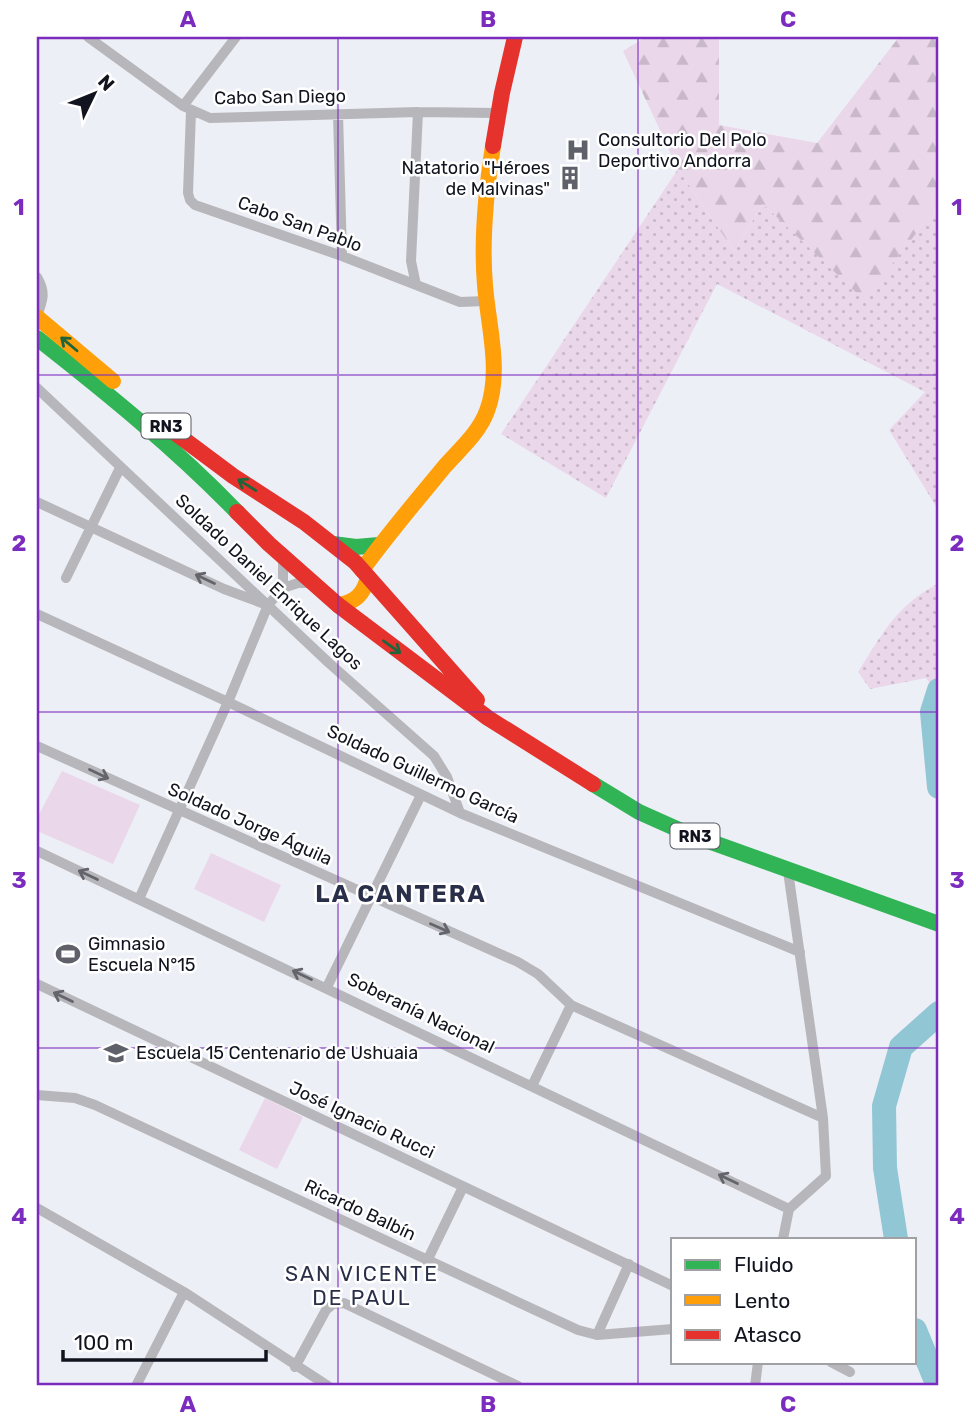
<svg xmlns="http://www.w3.org/2000/svg" width="976" height="1423" font-family="Rubik,sans-serif">
	<style>
		.grass { fill: url(#grass-dots) }
		.forest { fill: url(#forest-firs) }
		.park { fill: #ead8ea }
		.lines { fill: none; stroke-linecap: round; stroke-linejoin: round }
		.river { stroke: #91c6d4; stroke-width: 24 }
		.street { stroke: #b7b6ba; stroke-width: 10 }
		.fast { stroke: #30b455; stroke-width: 16 }
		.slow { stroke: #ff9f0a; stroke-width: 16 }
		.jam { stroke: #e5322d; stroke-width: 16 }
		.oneway { stroke: #20643a }
		.oneway2 { stroke: #64656c }
		.grid { fill: none; stroke: #7b2cbf; stroke-width: 2; stroke-opacity: 0.55 }
		.labels { text-anchor: middle; dominant-baseline: central; stroke-width: 5; stroke-linejoin: round; paint-order: stroke }
		.shield { fill: #fff; stroke: #585a62; stroke-width: 2 }
		.shield-label { font-size: 16px; font-weight: bold; fill: #11141f }
		.street-label { font-size: 18px; fill: #11141f; stroke: #fff }
		.poi-label { font-size: 18px; fill: #11141f; stroke: #fff; text-anchor: start }
		.quarter-label { font-size: 21px; letter-spacing: 2px; fill: #292f48; stroke: #fff }
		.district-label { font-size: 24px; font-weight: bold; letter-spacing: 2px; fill: #292f48; stroke: #fff }
		.neatline { fill: none; stroke: #7b2cbf; stroke-width: 2.5 }
		.grid-label { font-size: 23px; text-anchor: middle; font-weight: bold; fill: #7b2cbf }
	</style>
	<defs>
		<pattern id="grass-dots" width="8" height="8" patternUnits="userSpaceOnUse" patternTransform="scale(1.75)"><rect width="8" height="8" fill="#ead8ea"/><path d="M2 2h.1M6 6h.1" fill="none" stroke="#c8b8c8" stroke-width="1.8" stroke-linecap="round"/></pattern>
		<pattern id="forest-firs" width="22" height="20" patternUnits="userSpaceOnUse" patternTransform="scale(1.75)"><rect width="22" height="20" fill="#ead8ea"/><path d="M5 1l3.5 6h-7zM16 11l3.5 6h-7z" fill="#c8b8c8"/></pattern>
	</defs>
	<rect width="100%" height="100%" fill="#edeff6"/>
	<path class="grass" d="M678,169L734,251L763,204L864,299L939,204V511L889,430L925,392L717,284L606,498L501,434Z
		M939,583V696L926,678L870,689L858,672C884,631 895,607 939,583Z"/>
	<path class="forest" d="M646,37H719V125L817,143L899,37H939V204L864,300L763,204L734,251L678,169L623,51Z"/>
	<path class="park" d="M62,771L140,805L113,864L37,831V818Z
		M211,853L281,885L264,922L194,889Z
		M265,1098L303,1117L277,1169L239,1150Z"/>
	<g class="lines">
		<path class="river" d="M939,690L932,712L939,787
			M896,1239L885,1168L884,1106L901,1047L939,1013
			M915,1330L938,1386"/>
		<path class="street" d="M88,37L183,106L210,118L418,112L497,113
			M183,106L236,37
			M191,111L188,193L190,200L195,205L342,256L460,302L485,301
			M338,114L342,256
			M37,277C46,292 43,300 37,316
			M416,285L411,261L418,112
			M37,388L329,663L434,756L447,777L460,813
			M37,502L224,589L262,603
			M66,578L120,468
			M283,588V557
			M37,614L228,702L460,813L800,952
			M37,746L518,962L538,974L571,1005L823,1118
			M37,851L789,1209
			M139,899L228,702L268,605L283,588L298,583H310
			M37,984L673,1286
			M327,987L421,795
			M532,1086L571,1005
			M37,1095L75,1098L95,1105L578,1330L597,1335L673,1329
			M37,1208L184,1292L328,1386
			M783,1239L789,1209L826,1176L823,1118L788,871
			M427,1261L463,1187
			M597,1335L629,1264
			M831,1362L850,1372
			M295,1367L326,1310L333,1304L344,1303L518,1386
			M136,1386L184,1292
			M755,1386L758,1362"/>
		<path class="fast" d="M37,338C107,393 175,448 237,512
			M333,544L356,547L379,545
			M593,784L639,812L686,833L939,924"/>
		<path class="slow" d="M37,317L113,381
			M362,570C388,534 417,500 445,466C460,449 479,433 487,411C502,372 488,325 485,285C481,239 486,191 493,146
			M338,605C355,603 364,594 368,577"/>
		<path class="jam" d="M493,146L502,93L515,37
			M170,429L233,476L304,522L355,562L477,700
			M237,512L269,544L338,605L488,718L593,784"/>
	</g>
	<defs><path id="oneway-shaft" d="M-6 0H5M1.5-3L5.5 0L1.5 3" fill="none" stroke-width="1.6" stroke-linecap="round" stroke-linejoin="round" transform="scale(1.75)"/></defs>
	<g class="oneway">
		<use href="#oneway-shaft" transform="translate(69 344) rotate(-140)"/>
		<use href="#oneway-shaft" transform="translate(247 485) rotate(-148)"/>
		<use href="#oneway-shaft" transform="translate(392 647) rotate(36)"/>
	</g>
	<g class="oneway2">
		<use href="#oneway-shaft" transform="translate(205 579) rotate(-155)"/>
		<use href="#oneway-shaft" transform="translate(99 774) rotate(25)"/>
		<use href="#oneway-shaft" transform="translate(88 875) rotate(-155)"/>
		<use href="#oneway-shaft" transform="translate(440 928) rotate(24)"/>
		<use href="#oneway-shaft" transform="translate(302 975) rotate(-155)"/>
		<use href="#oneway-shaft" transform="translate(63 997) rotate(-154)"/>
		<use href="#oneway-shaft" transform="translate(728 1179) rotate(-154)"/>
	</g>
	<path class="grid" d="M338,37V1386M638,37V1386M37,375H939M37,712H939M37,1048H939"/>
	<defs>
		<g id="hospital-bare" transform="scale(1.89)"><path d="M-5-5h3v3.5h4V-5h3V5h-3V1.5h-4V5h-3Z" fill="#5e616a" stroke="#fff" stroke-width="2.5" paint-order="stroke"/></g>
		<g id="building-bare" transform="scale(1.89)"><path d="M-4-6H4V6H1V3H-1V6H-4ZM-2.5-4.3h1.7v1.8h-1.7ZM.8-4.3h1.7v1.8H.8ZM-2.5-1h1.7V.8h-1.7ZM.8-1h1.7V.8H.8Z" fill="#5e616a" stroke="#fff" stroke-width="2.5" paint-order="stroke"/></g>
		<g id="stadium-bare" transform="scale(1.89)"><path d="M0-5a6.5 5 0 1 0 0 10a6.5 5 0 1 0 0-10ZM-3.5-1.8h7v3.6h-7Z" fill="#5e616a" stroke="#fff" stroke-width="2.5" paint-order="stroke"/></g>
		<g id="school-bare" transform="scale(1.89)"><path d="M0-5L7-2L0 1L-7-2ZM-4 1L0 2.5L4 1V4Q0 6-4 4Z" fill="#5e616a" stroke="#fff" stroke-width="2.5" paint-order="stroke"/></g>
	</defs>
	<g fill-rule="evenodd">
		<use href="#hospital-bare" x="578" y="150"/>
		<use href="#building-bare" x="570" y="178"/>
		<use href="#stadium-bare" x="68" y="954"/>
		<use href="#school-bare" x="116" y="1053"/>
	</g>
	<g class="labels">
		<g class="shield">
			<rect x="141.5" y="413.5" width="49" height="25" rx="5"/>
			<rect x="670.5" y="823.5" width="49" height="25" rx="5"/>
		</g>
		<g class="shield-label">
			<text x="166" y="426">RN3</text>
			<text x="695" y="836">RN3</text>
		</g>
		<g class="street-label">
			<text transform="translate(280 97) rotate(-1)">Cabo San Diego</text>
			<text transform="translate(300 224) rotate(20)">Cabo San Pablo</text>
			<text transform="translate(269 582) rotate(43)">Soldado Daniel Enrique Lagos</text>
			<text transform="translate(423 774) rotate(25)">Soldado Guillermo García</text>
			<text transform="translate(250 824) rotate(24)">Soldado Jorge Águila</text>
			<text transform="translate(421 1013) rotate(26)">Soberanía Nacional</text>
			<text transform="translate(362 1120) rotate(25)">José Ignacio Rucci</text>
			<text transform="translate(360 1210) rotate(25)">Ricardo Balbín</text>
		</g>
		<g class="poi-label">
			<text x="598" y="140">Consultorio Del Polo<tspan x="598" dy="21">Deportivo Andorra</tspan></text>
			<text x="550" y="168" text-anchor="end">Natatorio "Héroes<tspan x="550" dy="21">de Malvinas"</tspan></text>
			<text x="88" y="944">Gimnasio<tspan x="88" dy="21">Escuela N°15</tspan></text>
			<text x="136" y="1053">Escuela 15 Centenario de Ushuaia</text>
		</g>
		<g class="quarter-label">
			<text x="362" y="1273">SAN VICENTE<tspan x="362" dy="24">DE PAUL</tspan></text>
		</g>
		<g class="district-label">
			<text x="401" y="894">LA CANTERA</text>
		</g>
	</g>
	<rect width="976" height="1423" fill="none" stroke="#ffffff" stroke-width="77"/>
	<rect x="671" y="1238" width="245" height="126" fill="#ffffff" stroke="#a0a1a5" stroke-width="2"/>
	<rect x="685" y="1260" width="35" height="10" fill="#30b455" stroke="#a0a1a5" stroke-width="2"/>
	<text x="734" y="1272" font-size="21" fill="#11141f">Fluido</text>
	<rect x="685" y="1295" width="35" height="10" fill="#ff9f0a" stroke="#a0a1a5" stroke-width="2"/>
	<text x="734" y="1308" font-size="21" fill="#11141f">Lento</text>
	<rect x="685" y="1330" width="35" height="10" fill="#e5322d" stroke="#a0a1a5" stroke-width="2"/>
	<text x="734" y="1342" font-size="21" fill="#11141f">Atasco</text>
	<g transform="translate(94 94) rotate(47)" stroke="#ffffff" stroke-width="5" paint-order="stroke">
	<path d="M0-5L12 26L0 18L-12 26Z" fill="#11141f"/>
	<text y="-10" font-size="19" font-weight="bold" text-anchor="middle" fill="#11141f">N</text>
	</g>
	<path d="M63 1350v10h203v-10" fill="none" stroke="#11141f" stroke-width="3.5"/>
	<text x="74" y="1350" font-size="21" fill="#11141f" stroke="#ffffff" stroke-width="5" paint-order="stroke">100 m</text>
	<rect x="38" y="38" width="899" height="1346" class="neatline"/>
	<g class="grid-label">
		<text x="188" y="27">A</text>
		<text x="488" y="27">B</text>
		<text x="788" y="27">C</text>
		<text x="19" y="215">1</text>
		<text x="957" y="215">1</text>
		<text x="19" y="551">2</text>
		<text x="957" y="551">2</text>
		<text x="19" y="888">3</text>
		<text x="957" y="888">3</text>
		<text x="19" y="1224">4</text>
		<text x="957" y="1224">4</text>
		<text x="188" y="1412">A</text>
		<text x="488" y="1412">B</text>
		<text x="788" y="1412">C</text>
	</g>
</svg>
